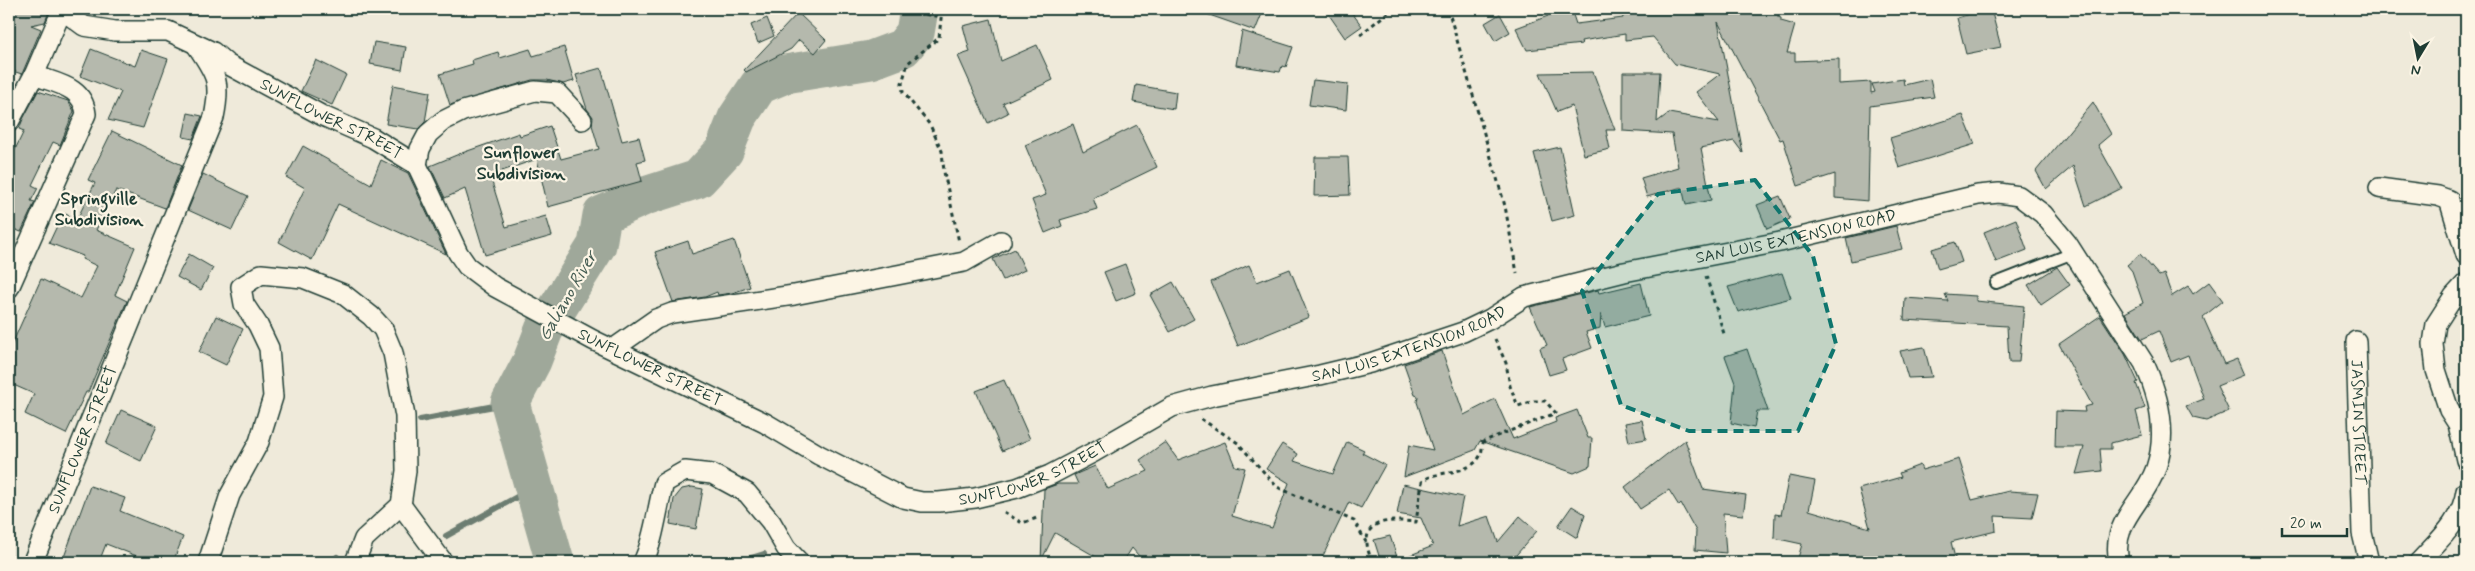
<svg xmlns="http://www.w3.org/2000/svg" width="2475" height="571" font-family="Mynerve,sans-serif">
	<style>
		.lines { fill: none; stroke-linecap: round; stroke-linejoin: round }
		.stream { stroke: #6c7d71; stroke-width: 6 }
		.river { stroke: #9fa89a; stroke-width: 39 }
		.building { fill: #b5b9ad; stroke: #1f3d34 }
		.service-casing { stroke: #1f3d34; stroke-width: 14 }
		.minor-casing { stroke: #1f3d34; stroke-width: 22 }
		.path { stroke: #1f3d34; stroke-width: 3; stroke-dasharray: 4 4; stroke-linecap: butt }
		.service { stroke: #fcf5e5; stroke-width: 10 }
		.minor { stroke: #fcf5e5; stroke-width: 19 }
		.marked { fill: #0f766e; fill-opacity: 0.2; stroke: #0f766e; stroke-width: 4; stroke-dasharray: 10 6; stroke-linejoin: round }
		.labels { text-anchor: middle; dominant-baseline: central; stroke-width: 4.5; stroke-linejoin: round; paint-order: stroke }
		.street-label { font-size: 16px; fill: #1f3d34; stroke: #fcf5e5 }
		.neighbourhood-label { font-size: 18px; font-weight: bold; fill: #1f3d34; stroke: #fcf5e5 }
		.water-label { font-size: 18px; font-style: italic; fill: #455d53; stroke: #fcf5e5 }
	</style>
	<rect width="100%" height="100%" fill="#efeada"/>
	<filter id="ink" filterUnits="userSpaceOnUse"><feTurbulence type="fractalNoise" baseFrequency=".02" numOctaves="2"/><feDisplacementMap in="SourceGraphic" scale="10" xChannelSelector="R" yChannelSelector="G"/><feConvolveMatrix kernelMatrix="1 2 1 2 8 2 1 2 1" color-interpolation-filters="sRGB"/></filter>
	<g filter="url(#ink)">
		<g class="lines">
			<path class="stream" d="M420,420L510,403
				M446,536L535,487
				M332,562L337,557
				M555,562H563
				M738,562L764,554"/>
			<path class="river" d="M555,562L510,403L532,361L544,330L597,245L602,215L645,196L698,179L724,151L737,118L759,85L785,74L871,60L903,48L915,33L919,9"/>
		</g>
		<path class="building" d="M9,9H50L45,22L31,25L41,29L22,74L9,70Z
			M1198,9H1264L1255,31L1198,11Z
			M1325,9H1349L1362,26L1345,38Z
			M1546,9H1571L1576,24L1623,18L1622,9H1779L1778,17L1781,18V21L1795,25L1787,53H1795V61L1839,59V84L1871,82V93L1875,92L1872,84L1903,79L1904,85L1930,79L1934,97L1870,106L1868,201L1835,198V174L1798,186L1783,139L1780,140L1718,22L1743,153L1734,141L1701,148L1711,200L1686,205L1682,187L1647,197L1641,178L1678,167L1672,134L1623,131V72H1660L1657,122L1669,113L1719,122L1696,92L1720,74L1675,64L1653,37L1625,40V34L1581,41L1582,44L1527,50L1516,28L1548,16Z
			M1986,9H1991L2001,47L1966,54L1957,18Z
			M798,13L826,40L815,53L799,40L791,49L746,72L744,70Z
			M1500,14L1510,32L1495,41L1485,23Z
			M767,18L774,36L758,43L751,25Z
			M991,19L1001,61L1037,45L1053,80L1003,103L1008,113L988,123L958,56L970,52L963,26Z
			M1242,31L1293,47L1286,67L1282,66L1280,72L1236,65Z
			M374,42L406,47L402,70L370,64Z
			M564,47L574,81L563,84L547,80H532L450,105L440,74L473,64L472,60L498,52L500,58L530,49L533,56Z
			M91,49L135,66L141,50L168,59L143,128L108,120L121,92L80,76Z
			M316,60L346,75L332,105L301,91Z
			M601,68L622,141L639,137L645,160L637,162L642,181L548,207L537,159L502,171L503,174L491,179L506,227L546,216L552,236L485,255L465,189L445,198L430,166L459,154L519,133L520,136L550,126L561,159L599,149L592,125L593,117L587,109L576,75Z
			M1593,72L1615,130H1606L1610,149L1584,155L1572,106L1557,112L1540,73Z
			M1313,80L1348,84L1346,110L1309,105Z
			M393,85L430,92L425,122L418,129L386,124Z
			M1136,85L1176,92L1174,109L1133,102Z
			M38,91L68,101L74,111L60,145L53,142L32,185L38,188L31,201L35,202L21,232L9,227V162L24,131L19,129L23,119Z
			M2093,102L2111,134L2098,145L2122,188L2086,206L2073,166L2046,189L2036,171Z
			M188,113L202,116L193,139L183,137Z
			M1963,115L1975,144L1899,168L1890,138Z
			M1073,124L1083,152L1137,125L1157,167L1093,198L1097,209L1060,220L1062,226L1045,233L1032,200L1046,195L1025,145Z
			M112,131L182,165L165,208L116,190L96,230L135,247L115,295L127,301L88,392H86L66,434L25,414L34,394L9,383V351L41,279L81,298L97,266L82,259L83,256L49,243L63,213L77,219L95,183L88,180Z
			M303,146L371,184L381,160L408,173L446,254L338,204L312,260L279,242L305,188L286,177Z
			M1560,147L1575,215L1552,221L1534,153Z
			M1315,157H1348L1350,195L1314,196Z
			M203,174L248,196L232,230L188,210Z
			M1780,196L1790,219L1767,229L1757,205Z
			M2016,219L2027,250L1996,262L1984,232Z
			M1896,226L1902,249L1851,261L1846,238Z
			M734,240L750,287L732,293L718,295L717,292L705,297L673,302L655,252L688,241L692,254Z
			M1955,242L1962,262L1938,269L1932,249Z
			M1015,249L1025,270L1003,280L993,259Z
			M189,254L213,268L201,290L177,277Z
			M2140,254L2159,276L2164,274L2172,296L2188,286L2193,294L2209,282L2223,301L2203,317L2224,364L2237,359L2244,375L2217,386L2229,411L2206,421L2193,418L2186,406L2204,399L2188,355L2171,362L2159,331L2142,339L2125,313L2143,303L2132,271L2127,265Z
			M1125,264L1136,293L1116,301L1104,272Z
			M1249,265L1257,282L1290,269L1309,317L1238,346L1211,282Z
			M2057,267L2070,285L2041,305L2028,285Z
			M1782,273L1791,298L1738,312L1728,287Z
			M1173,282L1194,319L1170,332L1150,295Z
			M1641,283L1649,316L1605,327L1601,314L1600,328L1586,332L1592,348L1562,359L1566,370L1549,375L1540,348L1547,345L1530,307L1598,290L1599,293Z
			M1945,294L1976,296V301L2024,306L2019,362H2009L2007,326L1904,320L1905,298L1948,301Z
			M216,316L243,329L226,365L199,352Z
			M2100,316L2125,354L2138,382L2136,383L2145,408L2136,411L2142,435L2111,443V449H2100L2102,471L2076,474L2084,447H2055L2056,411L2085,412L2084,407L2092,405L2059,344Z
			M1924,347L1932,377L1908,378L1900,351Z
			M1747,349L1768,411H1757L1754,428L1731,423L1735,383L1725,356Z
			M1442,351L1464,415L1495,399L1513,439L1556,422L1555,418L1577,410L1588,438H1592L1590,466L1574,473L1480,441L1475,450L1404,477L1409,445L1433,450L1417,402L1418,396L1415,395L1404,364Z
			M1004,380L1030,439L1002,451L976,391Z
			M121,410L157,426L141,461L106,444Z
			M1642,420L1646,439L1629,442L1625,423Z
			M1685,440L1703,489L1746,495L1743,515L1723,513L1726,553L1695,550L1696,531L1681,504L1679,506L1669,490L1640,509L1625,487Z
			M1165,442L1178,460L1225,442L1235,466L1245,468L1232,516L1272,528L1289,483L1266,469L1282,444L1298,454L1294,461L1333,474L1347,442L1364,450L1362,453L1385,465L1361,508L1349,502L1320,562H1144L1132,548L1123,562H1105L1055,533L1041,561L1044,489L1058,484H1078L1074,475L1095,466L1108,489L1148,471L1140,460Z
			M1959,459L1972,500L2009,491L2038,493L2032,518L1995,516L1996,531L1951,542L1956,562H1797L1802,544L1774,538L1775,514L1781,515L1789,476L1815,481L1809,510L1870,528L1859,489L1901,477L1899,473L1920,465L1922,470Z
			M1403,484L1463,497L1457,526L1489,516L1498,542L1520,516L1537,531L1510,562H1381L1374,540L1390,536L1398,560L1433,546L1421,518L1397,514Z
			M90,486L125,498L120,511L183,537L173,562H152L106,544L99,562H78L64,557Z
			M692,487L703,489L696,529L670,524L674,499L682,489Z
			M1572,506L1585,514L1577,538L1558,526Z"/>
		<g class="lines">
			<g class="service-casing">
				<path id="service" d="M1996,283L2073,253"/>
			</g>
			<g class="minor-casing">
				<g id="minor">
					<path id="s1" d="M61,9L84,26L115,31H168L213,52L227,64L323,116L373,138L417,165L458,253L467,266L495,287L593,340L765,423L819,455L903,498L922,502H939L975,498L1017,488L1050,475L1094,452L1172,407L1212,396L1320,375L1370,363L1463,332L1490,319L1524,297L1624,272L1780,242L1978,195L1999,193L2019,196L2043,214L2067,243L2144,363C2159,396 2168,433 2156,468C2144,503 2110,521 2119,562"/>
					<path d="M9,122L34,75L62,10"/>
					<path d="M417,165L420,149L428,134L443,121L463,111L535,91L557,93L582,120"/>
					<path d="M2379,188L2438,196L2449,200L2466,255"/>
					<path d="M2466,283L2454,296L2436,324L2433,344L2436,370L2449,410L2458,424L2466,460"/>
					<path d="M9,288L86,114C83,86 57,84 34,75"/>
					<path id="s2" d="M2356,341L2362,533L2369,562"/>
					<path d="M613,349L656,319L672,313L794,295L964,262L1001,241"/>
					<path d="M401,505L443,562"/>
					<path id="s3" d="M34,559L214,117C221,83 217,75 197,46"/>
					<path d="M208,562L230,495L259,442L273,397L269,348L258,325L244,304L241,287L261,274L303,278L343,294L371,316L383,329L393,353L405,416L406,471L401,505L364,539L355,562"/>
					<path d="M643,562C654,541 657,508 664,483L685,471L712,474L747,493L771,522L786,548L799,562"/>
					<path d="M2419,562C2439,540 2462,521 2466,491"/>
				</g>
			</g>
			<path class="path" d="M894,9L941,17
				M942,9L939,38L908,63L902,83L903,92L930,125L942,151L944,172L959,242
				M1448,9L1505,206L1517,273
				M1360,35L1392,9
				M1706,276L1725,337
				M1201,419L1238,443L1277,487L1354,521L1366,542
				M1004,512L1022,523L1037,518
				M1372,562C1370,556 1367,549 1367,542C1366,516 1399,521 1416,522L1422,482C1434,469 1469,477 1480,456C1483,451 1481,446 1484,441L1556,413L1545,401H1534L1518,406L1510,386L1506,363L1495,339"/>
			<use href="#service" class="service"/>
			<use href="#minor" class="minor"/>
		</g>
	</g>
	<path class="marked" d="M1755,180L1813,256L1836,344L1798,431H1689L1621,405L1582,291L1658,194Z"/>
	<g class="labels">
		<g class="street-label">
			<text stroke="none"><textPath href="#s1" startOffset="299">SUNFLOWER STREET</textPath></text>
			<text stroke="none"><textPath href="#s1" startOffset="1945">SAN LUIS EXTENSION ROAD</textPath></text>
			<text stroke="none"><textPath href="#s1" startOffset="1541">SAN LUIS EXTENSION ROAD</textPath></text>
			<text stroke="none"><textPath href="#s1" startOffset="719">SUNFLOWER STREET</textPath></text>
			<text stroke="none"><textPath href="#s2" startOffset="81">JASMIN STREET</textPath></text>
			<text stroke="none"><textPath href="#s3" startOffset="129">SUNFLOWER STREET</textPath></text>
			<text stroke="none"><textPath href="#s1" startOffset="1139">SUNFLOWER STREET</textPath></text>
		</g>
		<g class="neighbourhood-label">
			<text x="521" y="153">Sunflower<tspan x="521" dy="21">Subdivision</tspan></text>
			<text x="99" y="199">Springville<tspan x="99" dy="21">Subdivision</tspan></text>
		</g>
		<g class="water-label">
			<text transform="translate(568 296) rotate(-60)">Galiano River</text>
		</g>
	</g>
	<rect width="2475" height="571" fill="none" stroke="#fcf5e5" stroke-width="30"/>
	<rect x="15" y="15" width="2445" height="541" fill="none" stroke="#1f3d34" stroke-width="2" filter="url(#ink)"/>
	<g transform="translate(2418 58) rotate(190)" stroke="#fcf5e5" stroke-width="4" paint-order="stroke">
	<path d="M0-4L9 19L0 12L-9 19Z" fill="#1f3d34"/>
	<text y="-8" font-size="14" font-weight="bold" text-anchor="middle" fill="#1f3d34">N</text>
	</g>
	<path d="M2282 528v8h65v-8" fill="none" stroke="#1f3d34" stroke-width="2.5"/>
	<text x="2290" y="528" font-size="15" fill="#1f3d34" stroke="#fcf5e5" stroke-width="4" paint-order="stroke">20 m</text>
</svg>
